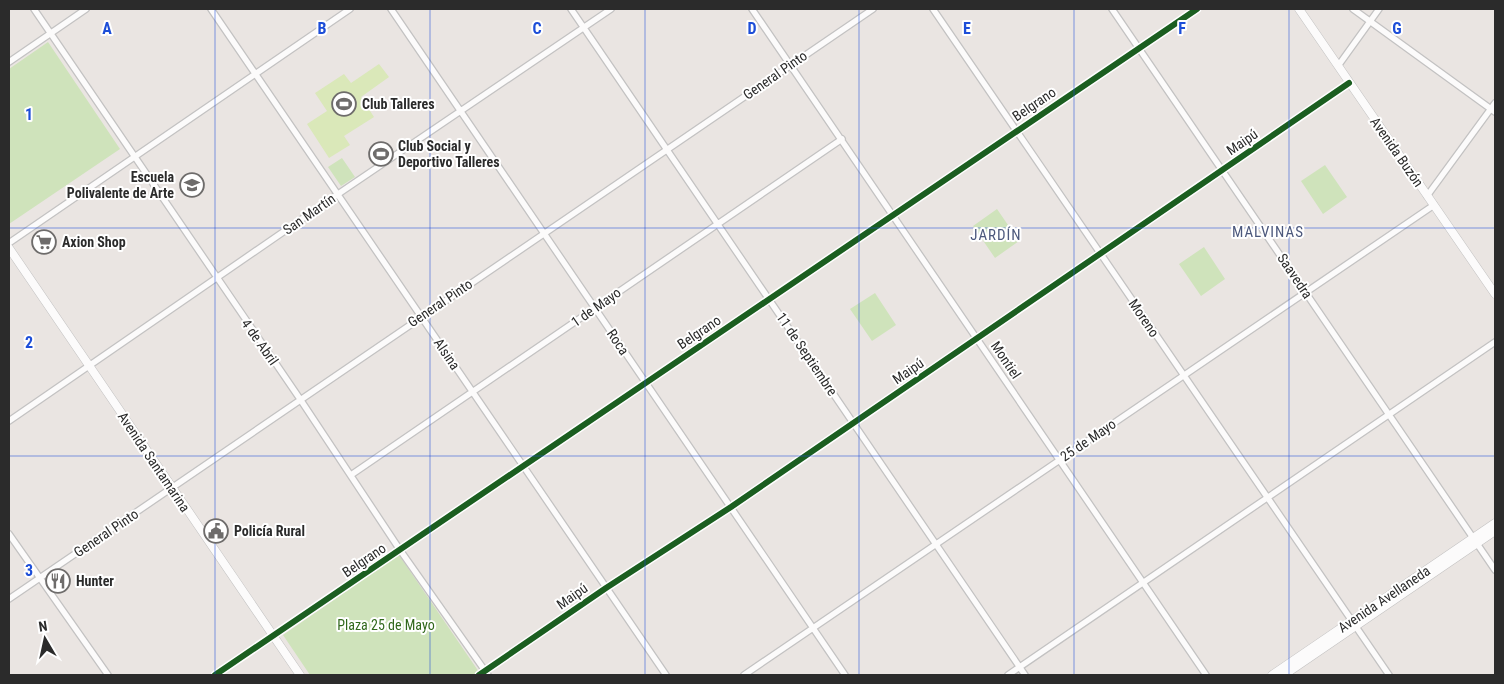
<svg xmlns="http://www.w3.org/2000/svg" width="1504" height="684" font-family="'Roboto Condensed',sans-serif">
	<style>
		.green { fill: #cfe3bb }
		.pitch { fill: #dae8b9 }
		.lines { fill: none; stroke-linecap: round; stroke-linejoin: round }
		.street-casing { stroke: #c3c2c2; stroke-width: 8 }
		.secondary-casing { stroke: #c3c2c2; stroke-width: 9 }
		.street { stroke: #fcfbfb; stroke-width: 5.5 }
		.secondary { stroke: #fcfbfb; stroke-width: 8 }
		.cycleway-casing { stroke: #fff; stroke-width: 9 }
		.cycleway { stroke: #1b5e20; stroke-width: 6 }
		.grid { fill: none; stroke: #1d4ed8; stroke-width: 1; stroke-opacity: 0.55 }
		.labels { text-anchor: middle; dominant-baseline: central; stroke-width: 4; stroke-linejoin: round; paint-order: stroke }
		.street-label { font-size: 14px; fill: #2b2b2b; stroke: #fff }
		.poi-label { font-size: 14px; font-weight: bold; fill: #2b2b2b; stroke: #fff; text-anchor: start }
		.park-label { font-size: 14px; fill: #31681c; stroke: #fff }
		.neighbourhood-label { font-size: 15px; letter-spacing: 1px; fill: #4c587c; stroke: #fff }
		.grid-label { font-size: 16px; text-anchor: middle; font-weight: bold; fill: #1d4ed8; stroke: #fff; stroke-width: 4; stroke-linejoin: round; paint-order: stroke }
	</style>
	<rect width="100%" height="100%" fill="#eae5e2"/>
	<path class="green" d="M48,42L120,149L9,224V69Z
		M342,158L355,177L341,186L328,167Z
		M1325,165L1347,197L1323,214L1301,181Z
		M997,209L1019,241L995,258L973,226Z
		M1204,247L1225,279L1201,296L1179,264Z
		M875,293L896,325L872,341L850,309Z
		M399,555L479,672L474,675H310L283,635Z"/>
	<path class="pitch" d="M379,64L389,77L361,97L374,117L344,136L350,145L329,158L307,124L327,111L315,93L344,74L351,83Z"/>
	<g class="lines">
		<g class="street-casing">
			<path id="street" d="M34,9L300,399L400,550L488,675
				M211,9L666,675
				M391,9L845,675
				M571,9L1025,675
				M752,9L1206,675
				M933,9L1389,675
				M1112,9L1495,570
				M1353,9L1495,112
				M9,62L86,9
				M1338,66L1379,9
				M1427,196L1495,103
				M9,243L350,9
				M9,421L344,190L611,9
				M351,475L842,139
				M9,534L108,675
				M9,599L873,9
				M215,675L1197,9
				M479,675L606,588L731,507L1349,83
				M744,675L1434,205
				M1008,675L1495,342"/>
		</g>
		<g class="secondary-casing">
			<path id="secondary" d="M1299,9L1495,294
				M9,248L300,675
				M1272,675L1495,523
				M1284,675L1495,531"/>
		</g>
		<use href="#street" class="street"/>
		<use href="#secondary" class="secondary"/>
		<g class="cycleway-casing">
			<path id="cycleway" d="M215,675L1197,9
				M479,675L606,588L731,507L1349,83"/>
		</g>
		<use href="#cycleway" class="cycleway"/>
	</g>
	<path class="grid" d="M215,9V675M430,9V675M645,9V675M859,9V675M1074,9V675M1289,9V675M9,228H1495M9,456H1495"/>
	<defs>
		<g id="stadium-ring" transform="scale(1.25)"><circle r="9.5" fill="#fff" stroke="#6e6c6b" stroke-width="1.5"/><path d="M0-5a6.5 5 0 1 0 0 10a6.5 5 0 1 0 0-10ZM-3.5-1.8h7v3.6h-7Z" fill="#6e6c6b"/></g>
		<g id="school-ring" transform="scale(1.25)"><circle r="9.5" fill="#fff" stroke="#6e6c6b" stroke-width="1.5"/><path d="M0-5L7-2L0 1L-7-2ZM-4 1L0 2.5L4 1V4Q0 6-4 4Z" fill="#6e6c6b"/></g>
		<g id="supermarket-ring" transform="scale(1.25)"><circle r="9.5" fill="#fff" stroke="#6e6c6b" stroke-width="1.5"/><path d="M-6-5.5h2.5l.6 2H6L4.5 2H-2.5L-4.4-4H-6ZM-1.5 3.2a1.3 1.3 0 1 0 .1 0ZM3 3.2a1.3 1.3 0 1 0 .1 0Z" fill="#6e6c6b"/></g>
		<g id="civic-ring" transform="scale(1.25)"><circle r="9.5" fill="#fff" stroke="#6e6c6b" stroke-width="1.5"/><path d="M-.6-6.5H3V-4.5H.6V-3L4-1V1h2V6H-6V1h2V-1L-.6-3ZM-1.2 2.5V6h2.4V2.5Z" fill="#6e6c6b"/></g>
		<g id="restaurant-ring" transform="scale(1.25)"><circle r="9.5" fill="#fff" stroke="#6e6c6b" stroke-width="1.5"/><path d="M-5-6h1v4h1v-4h1v4h1v-4h1v5L-1.5 .5V6h-2V.5L-5-1ZM5-6V6H3V1.5H1.5Q1.5-4 5-6Z" fill="#6e6c6b"/></g>
	</defs>
	<g fill-rule="evenodd">
		<use href="#stadium-ring" x="344" y="104"/>
		<use href="#stadium-ring" x="381" y="154"/>
		<use href="#school-ring" x="192" y="185"/>
		<use href="#supermarket-ring" x="44" y="242"/>
		<use href="#civic-ring" x="216" y="531"/>
		<use href="#restaurant-ring" x="58" y="581"/>
	</g>
	<g class="labels">
		<g class="street-label">
			<text transform="translate(775 75) rotate(-35)">General Pinto</text>
			<text transform="translate(1034 104) rotate(-34)">Belgrano</text>
			<text transform="translate(1242 142) rotate(-34)">Maipú</text>
			<text transform="translate(1397 152) rotate(55)">Avenida Buzón</text>
			<text transform="translate(309 214) rotate(-35)">San Martín</text>
			<text transform="translate(1295 276) rotate(56)">Saavedra</text>
			<text transform="translate(440 303) rotate(-34)">General Pinto</text>
			<text transform="translate(596 307) rotate(-35)">1 de Mayo</text>
			<text transform="translate(1144 318) rotate(56)">Moreno</text>
			<text transform="translate(699 332) rotate(-34)">Belgrano</text>
			<text transform="translate(260 342) rotate(55)">4 de Abril</text>
			<text transform="translate(618 342) rotate(56)">Roca</text>
			<text transform="translate(447 354) rotate(56)">Alsina</text>
			<text transform="translate(807 354) rotate(56)">11 de Septiembre</text>
			<text transform="translate(1006 360) rotate(56)">Montiel</text>
			<text transform="translate(908 371) rotate(-34)">Maipú</text>
			<text transform="translate(1088 440) rotate(-34)">25 de Mayo</text>
			<text transform="translate(154 462) rotate(56)">Avenida Santamarina</text>
			<text transform="translate(106 533) rotate(-34)">General Pinto</text>
			<text transform="translate(364 560) rotate(-34)">Belgrano</text>
			<text transform="translate(572 596) rotate(-35)">Maipú</text>
			<text transform="translate(1384 599) rotate(-34)">Avenida Avellaneda</text>
		</g>
		<g class="poi-label">
			<text x="362" y="104">Club Talleres</text>
			<text x="398" y="146">Club Social y<tspan x="398" dy="16">Deportivo Talleres</tspan></text>
			<text x="174" y="177" text-anchor="end">Escuela<tspan x="174" dy="16">Polivalente de Arte</tspan></text>
			<text x="62" y="242">Axion Shop</text>
			<text x="234" y="531">Policía Rural</text>
			<text x="76" y="581">Hunter</text>
		</g>
		<g class="park-label">
			<text x="386" y="625">Plaza 25 de Mayo</text>
		</g>
		<g class="neighbourhood-label">
			<text x="1268" y="232">MALVINAS</text>
			<text x="996" y="235">JARDÍN</text>
		</g>
	</g>
	<g class="grid-label">
		<text x="107" y="34">A</text>
		<text x="322" y="34">B</text>
		<text x="537" y="34">C</text>
		<text x="752" y="34">D</text>
		<text x="967" y="34">E</text>
		<text x="1182" y="34">F</text>
		<text x="1397" y="34">G</text>
		<text x="29" y="120">1</text>
		<text x="29" y="348">2</text>
		<text x="29" y="576">3</text>
	</g>
	<rect width="1504" height="684" fill="none" stroke="#2b2b2b" stroke-width="20"/>
	<g transform="translate(45 639) rotate(351)" stroke="#ffffff" stroke-width="4" paint-order="stroke">
	<path d="M0-4L9 19L0 12L-9 19Z" fill="#2b2b2b"/>
	<text y="-8" font-size="14" font-weight="bold" text-anchor="middle" fill="#2b2b2b">N</text>
	</g>
</svg>
